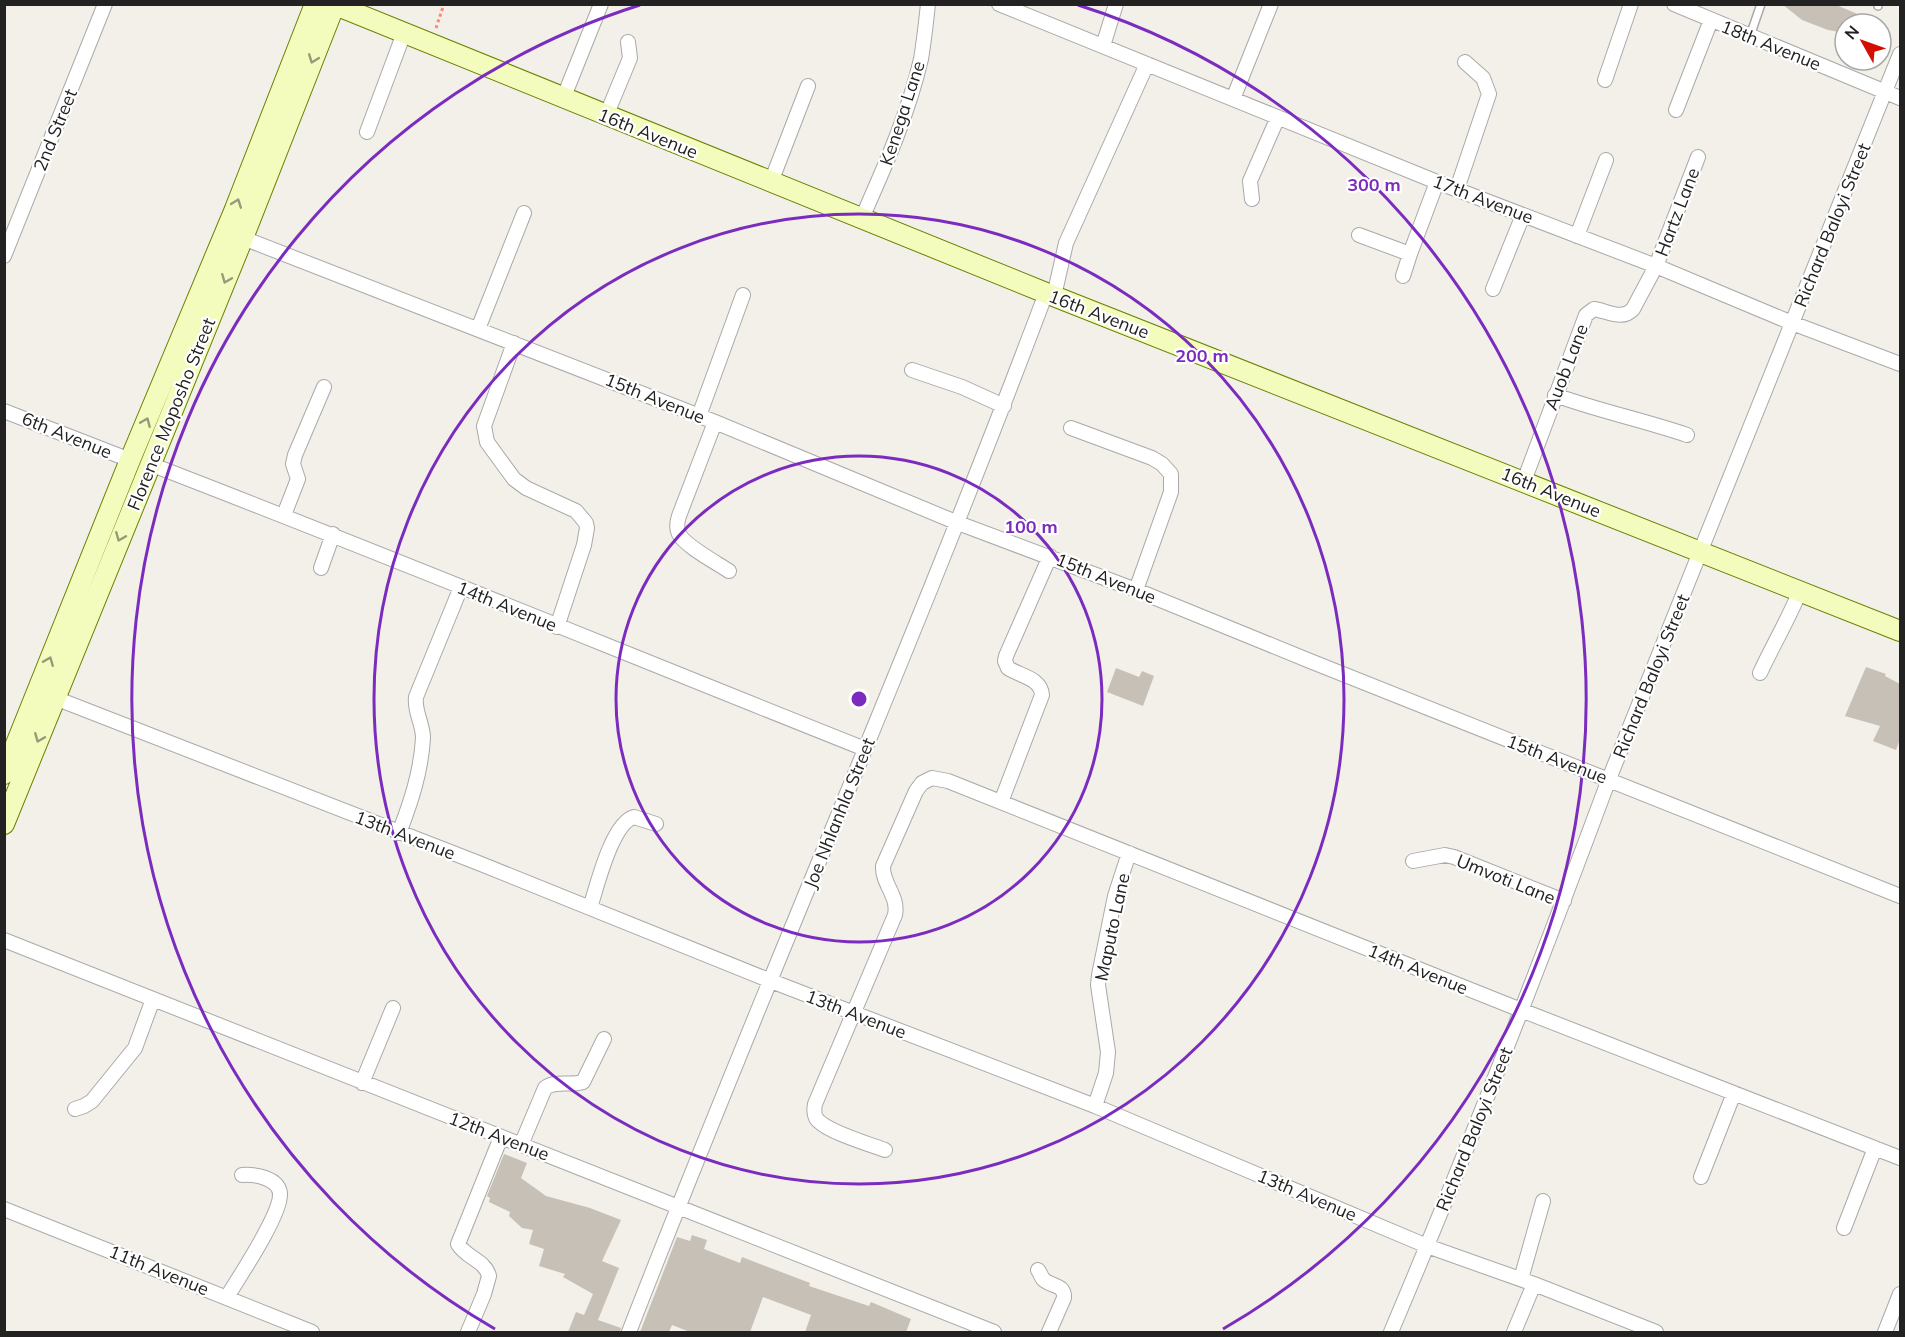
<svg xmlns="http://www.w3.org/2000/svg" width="1905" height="1337" font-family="Mulish,sans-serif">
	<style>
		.building { fill: #c7c0b7 }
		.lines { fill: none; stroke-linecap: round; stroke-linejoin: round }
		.lane-casing { stroke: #a9a9a9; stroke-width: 10 }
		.street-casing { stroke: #a9a9a9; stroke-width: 16 }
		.secondary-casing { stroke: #6a8101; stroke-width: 22 }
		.path { stroke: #ff876d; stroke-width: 3; stroke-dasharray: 3 3; stroke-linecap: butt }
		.lane { stroke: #fff; stroke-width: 7 }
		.street { stroke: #fff; stroke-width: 14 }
		.secondary { stroke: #f4fcbd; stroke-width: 20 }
		.oneway { stroke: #969a77 }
		.ring { fill: none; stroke: #7b2cbf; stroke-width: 3 }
		.labels { text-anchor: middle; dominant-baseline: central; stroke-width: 4.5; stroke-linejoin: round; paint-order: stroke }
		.street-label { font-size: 18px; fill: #222; stroke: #fff }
		.centre { fill: #7b2cbf; stroke: #fff; stroke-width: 3 }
		.ring-label { font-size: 18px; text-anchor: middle; font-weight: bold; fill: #7b2cbf; stroke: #fff; stroke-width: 4.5; stroke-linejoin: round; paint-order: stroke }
	</style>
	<rect width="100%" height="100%" fill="#f2f0e9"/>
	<path class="building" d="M1782,4H1834L1881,24H1845V33L1828,30L1802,20Z
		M1866,667L1886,674L1885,676L1900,684V739L1896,750L1873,741L1880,726L1845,716Z
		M1116,668L1139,677L1142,671L1154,676L1143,706L1107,692Z
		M504,1154L527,1163L521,1178L546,1196L590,1208L621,1220L602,1261L619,1268L598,1320L621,1328L620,1332H568L576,1312L584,1315L593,1294L563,1277L565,1274L539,1266L544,1249L529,1244L533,1230L522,1228L509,1216L510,1212L489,1202L490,1198L487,1196Z
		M692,1235L707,1240L704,1249L740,1263L742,1257L810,1283L809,1286L869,1306L871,1302L911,1319L906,1332H805L811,1315L763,1297L750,1332H690L672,1325L669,1332H640L677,1237L690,1241Z"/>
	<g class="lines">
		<g class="lane-casing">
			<path id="lane" d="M1878,4V6
				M1750,36L1761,4"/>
		</g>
		<g class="street-casing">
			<path id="street" d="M999,4L1437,182L1656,266L1792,323L1900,364
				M1674,4L1900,98
				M1103,46L1116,4
				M1605,80L1631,4
				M563,99L601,4
				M1233,99L1271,4
				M1676,110L1711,20
				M606,116L630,58L628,42
				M367,132L404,33
				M771,182L808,86
				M1457,189L1489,94L1483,78L1465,62
				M1252,199L1250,181L1278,117
				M862,218C885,166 908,115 921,59C924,41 926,23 928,4
				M1359,235L1410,254
				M1577,236L1606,160
				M243,238L715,422L958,523L1136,590L1310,661L1900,896
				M4,256L105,4
				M1403,276L1410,254L1437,182
				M1493,289L1523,215
				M1054,296L1066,243L1147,64
				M478,329L524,213
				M514,343L484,426L487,442L514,479L526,488L576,511L586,523L587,528L584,545L557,627
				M912,370L962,387L1004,406
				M1555,395C1599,411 1643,420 1687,435
				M4,411L130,460
				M699,416L743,295
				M715,422L679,516C677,522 676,528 679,534C685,546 717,563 729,571
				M1071,428L1152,458L1162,464L1171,474V492L1136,590
				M150,464C389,556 626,654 865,749
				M1524,481L1586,315L1594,309C1608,311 1622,321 1633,309L1656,266L1698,157
				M284,515L298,479L293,464L295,455L324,387
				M321,568L333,534
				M1760,673C1773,645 1788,620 1800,591
				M55,698L476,862L771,981L1095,1106L1427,1246L1534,1284L1656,1332
				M1001,802L1042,695C1041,678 1020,676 1008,668L1005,661L1006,656L1050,556
				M399,833C411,802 421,772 423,738C423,723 414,712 416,697L461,587
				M1413,861L1445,855L1454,857L1564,901
				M590,908C597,886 612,823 634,817L656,824
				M4,940L994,1332
				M362,1083L393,1008
				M1095,1106L1106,1073L1108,1052L1098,985L1099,975L1115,896L1129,853
				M75,1109L84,1106L92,1101L135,1048L153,999
				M521,1145L545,1088C555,1080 570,1086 583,1082L604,1039
				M885,1150C869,1144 824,1131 816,1118C814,1114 814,1109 815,1104L895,915C899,896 882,884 883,866L916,791L922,783L932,778L948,781L1521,1010L1900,1158
				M1701,1177L1734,1093
				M4,1209L312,1332
				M1844,1228L1875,1148
				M1038,1270C1040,1273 1041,1276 1043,1279C1051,1287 1065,1284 1064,1298L1049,1332
				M1521,1279L1543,1201
				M227,1297C239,1277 281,1215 280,1194C279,1178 255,1174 242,1175
				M468,1332L484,1294L489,1276C485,1260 466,1258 458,1244L501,1137
				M629,1332C764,984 915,642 1046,293
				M1391,1332C1468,1150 1540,965 1609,779L1900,54
				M1514,1332L1534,1284
				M1885,1332L1900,1294"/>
		</g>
		<g class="secondary-casing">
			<path id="secondary" d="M333,4L1046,293L1900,631
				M4,774L130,460L235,209L315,4
				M4,824L243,238L335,4"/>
		</g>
		<path class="path" d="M436,28L444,4"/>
		<use href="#lane" class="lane"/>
		<use href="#street" class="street"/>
		<use href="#secondary" class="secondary"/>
	</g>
	<defs><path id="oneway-chevron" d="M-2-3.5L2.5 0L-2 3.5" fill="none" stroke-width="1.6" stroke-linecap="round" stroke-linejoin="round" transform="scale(1.5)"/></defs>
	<g class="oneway">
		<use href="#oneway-chevron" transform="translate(313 59) rotate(111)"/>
		<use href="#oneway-chevron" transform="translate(237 203) rotate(-69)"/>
		<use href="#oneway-chevron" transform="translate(226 279) rotate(112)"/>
		<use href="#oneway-chevron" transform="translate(146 422) rotate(-67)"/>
		<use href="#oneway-chevron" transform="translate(120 537) rotate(112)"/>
		<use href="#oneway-chevron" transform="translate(49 661) rotate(-68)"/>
		<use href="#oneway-chevron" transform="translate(39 738) rotate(112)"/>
	</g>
	<g class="ring">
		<circle cx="859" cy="699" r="243"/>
		<circle cx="859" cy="699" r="485"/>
		<path d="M495 1329A728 728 0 0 1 640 5M1078 5A728 728 0 0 1 1223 1329"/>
	</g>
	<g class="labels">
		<g class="street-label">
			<text transform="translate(1771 45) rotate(22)">18th Avenue</text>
			<text transform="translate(902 113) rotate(-72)">Kenega Lane</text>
			<text transform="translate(55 130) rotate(-68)">2nd Street</text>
			<text transform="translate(648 133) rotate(22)">16th Avenue</text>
			<text transform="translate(1483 199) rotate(21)">17th Avenue</text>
			<text transform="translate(1677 212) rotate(-69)">Hartz Lane</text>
			<text transform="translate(1832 225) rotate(-68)">Richard Baloyi Street</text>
			<text transform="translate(1099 314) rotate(21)">16th Avenue</text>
			<text transform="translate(1566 367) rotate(-69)">Auob Lane</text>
			<text transform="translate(655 398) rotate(22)">15th Avenue</text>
			<text transform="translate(171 414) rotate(-68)">Florence Moposho Street</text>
			<text transform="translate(67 435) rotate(22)">6th Avenue</text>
			<text transform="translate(1551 492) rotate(22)">16th Avenue</text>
			<text transform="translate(1106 578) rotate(22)">15th Avenue</text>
			<text transform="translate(507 606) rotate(22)">14th Avenue</text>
			<text transform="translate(1651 676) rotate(-68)">Richard Baloyi Street</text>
			<text transform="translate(1557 759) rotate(21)">15th Avenue</text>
			<text transform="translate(839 813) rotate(-68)">Joe Nhlanhla Street</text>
			<text transform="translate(405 835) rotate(21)">13th Avenue</text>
			<text transform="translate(1506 879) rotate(22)">Umvoti Lane</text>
			<text transform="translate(1112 927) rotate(-78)">Maputo Lane</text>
			<text transform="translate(1418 969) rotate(22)">14th Avenue</text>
			<text transform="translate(856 1014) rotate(21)">13th Avenue</text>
			<text transform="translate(1474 1129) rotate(-68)">Richard Baloyi Street</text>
			<text transform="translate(499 1136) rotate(21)">12th Avenue</text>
			<text transform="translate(1307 1195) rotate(23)">13th Avenue</text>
			<text transform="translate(159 1270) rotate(22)">11th Avenue</text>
		</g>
	</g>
	<circle cx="859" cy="699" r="9" class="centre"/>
	<g class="ring-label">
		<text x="1374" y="191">300 m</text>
		<text x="1202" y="362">200 m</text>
		<text x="1031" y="533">100 m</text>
	</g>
	<rect width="1905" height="1337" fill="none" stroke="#222222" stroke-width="12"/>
	<g transform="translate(1863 42) rotate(310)"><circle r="28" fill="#ffffff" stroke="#a7a7a7" stroke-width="1.5"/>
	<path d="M0-4.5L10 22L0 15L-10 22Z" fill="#d40f00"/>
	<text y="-9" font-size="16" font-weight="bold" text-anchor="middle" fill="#222222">N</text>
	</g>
</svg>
